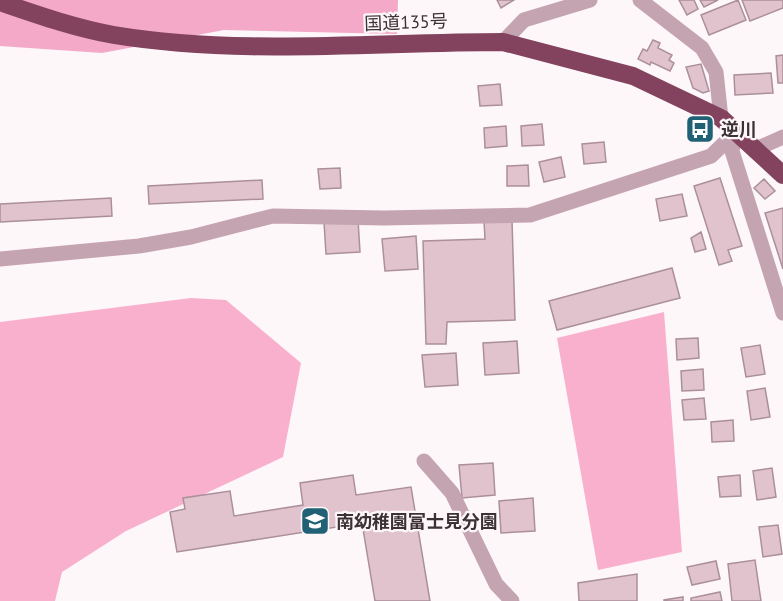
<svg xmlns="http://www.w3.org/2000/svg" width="783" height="601" font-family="'PT Sans','Noto Sans JP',sans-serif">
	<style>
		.green { fill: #f9b0cd }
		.forest { fill: #f3a9c7 }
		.building { fill: #e1c3ce; stroke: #ab8f9a; stroke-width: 1.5 }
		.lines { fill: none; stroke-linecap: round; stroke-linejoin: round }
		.street { stroke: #c5a4b1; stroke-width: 15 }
		.highway { stroke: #83435f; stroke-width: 18 }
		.labels { text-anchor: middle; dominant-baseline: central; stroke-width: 4.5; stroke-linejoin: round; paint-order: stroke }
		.street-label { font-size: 18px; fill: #3c3135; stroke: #fef7fa }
		.poi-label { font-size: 18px; font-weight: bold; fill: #3c3135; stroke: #fef7fa; text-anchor: start }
	</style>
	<rect width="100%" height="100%" fill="#fef7fa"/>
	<path class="green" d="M191,298L226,300L301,363L283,457L126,531L62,572L55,601H0V322Z
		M664,312L682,552L598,570L557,338Z"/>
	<path class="forest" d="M0,0H398L397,34L224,30L102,53L0,46Z"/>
	<path class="building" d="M497,0H514L501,8Z
		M679,0H694L698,9L687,15Z
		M700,0H718L704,7Z
		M738,0L746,20L709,35L701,15Z
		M742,0H783V8L750,21Z
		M653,40L660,43L658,48L672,55L669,60L674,63L670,71L651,62L650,65L638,59L643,49L647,51Z
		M783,55V83H778L776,56Z
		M701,64L709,91L703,93L693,88L686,67Z
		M771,73L773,93L735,95L734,75Z
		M500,84L502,105L480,106L478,86Z
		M542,124L544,145L522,146L521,126Z
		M506,126L507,146L485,148L484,128Z
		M604,142L606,162L584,164L582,144Z
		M561,157L565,177L544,182L539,162Z
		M528,165L529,186H507V166Z
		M340,168L341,188L320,189L318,169Z
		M720,178L742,246L728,250L732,261L719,265L694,186Z
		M764,179L775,191L765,199L754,188Z
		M262,180L263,199L149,204L148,186Z
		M682,194L687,216L660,221L656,199Z
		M111,198L112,216L0,222V204Z
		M783,208V269L765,213Z
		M358,220L360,252L326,254L324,222Z
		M512,220L515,320L447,322L446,344H426L423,241L485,239L484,221Z
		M701,232L706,249L695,252L691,238Z
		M416,236L418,269L385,271L382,239Z
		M672,268L680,298L557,330L549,301Z
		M698,338L699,358L677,360L676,339Z
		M517,341L519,373L485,375L483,343Z
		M760,345L765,374L746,377L741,348Z
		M456,353L458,385L425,387L422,355Z
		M703,369L704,390L682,391L681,371Z
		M765,388L770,417L751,420L747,391Z
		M704,398L706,419L684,420L682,400Z
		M733,420L734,441L712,442L711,422Z
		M493,463L495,495L462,498L459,465Z
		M772,468L776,497L757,500L753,471Z
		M353,475L356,495L411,487L430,601H375L362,523L177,552L170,512L185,509L183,498L230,491L234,516L303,505L300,483Z
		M740,475L741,496L720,497L718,477Z
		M533,498L535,531L501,533L499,501Z
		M778,525L782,554L763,557L759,527Z
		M755,560L761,601H732L728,564Z
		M716,561L720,579L692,585L687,567Z
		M637,574V601H579L578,583Z
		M720,592L722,601H691V598Z
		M683,597V601H664V600Z"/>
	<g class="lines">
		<path class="street" d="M640,0L702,48L716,72L721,118
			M503,42L524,20L590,0
			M736,132L732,151L783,313
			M756,149L783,137
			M0,259L139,246L191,237L273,216L384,218L530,215L711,156L737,131
			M424,461L452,493L496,584L512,601"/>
		<path class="highway" d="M0,2C38,15 75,28 114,35C242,56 374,42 503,42L633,76L721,118L783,175"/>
	</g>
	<defs>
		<g id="bus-square" transform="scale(1.5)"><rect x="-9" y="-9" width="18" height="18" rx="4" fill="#206175" stroke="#fef7fa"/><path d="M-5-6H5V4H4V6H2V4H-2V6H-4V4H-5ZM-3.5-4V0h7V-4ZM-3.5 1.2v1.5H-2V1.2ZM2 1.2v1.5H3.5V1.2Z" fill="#fff"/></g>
		<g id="school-square" transform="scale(1.5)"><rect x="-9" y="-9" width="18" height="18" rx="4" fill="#206175" stroke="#fef7fa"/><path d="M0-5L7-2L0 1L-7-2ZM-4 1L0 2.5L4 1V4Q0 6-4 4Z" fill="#fff"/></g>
	</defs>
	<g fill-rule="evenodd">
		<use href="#bus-square" x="700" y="129"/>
		<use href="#school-square" x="315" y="521"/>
	</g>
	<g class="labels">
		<g class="street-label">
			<text transform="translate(406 22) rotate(-2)">国道135号</text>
		</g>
		<g class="poi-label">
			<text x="721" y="129">逆川</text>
			<text x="336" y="521">南幼稚園富士見分園</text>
		</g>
	</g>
</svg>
